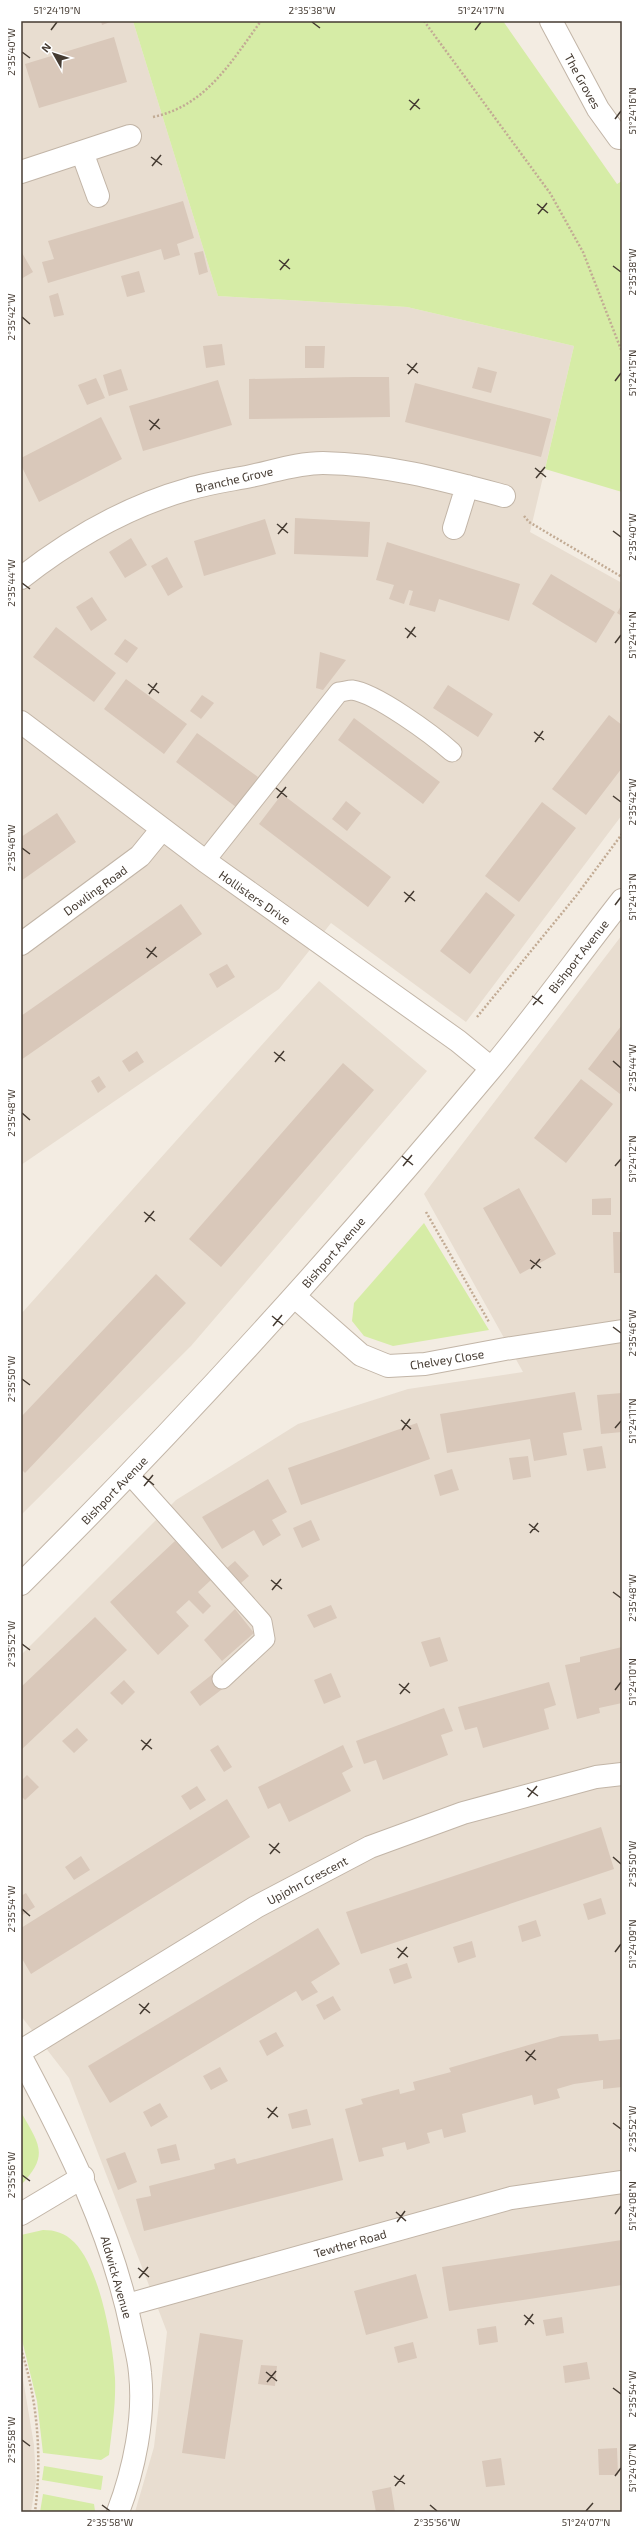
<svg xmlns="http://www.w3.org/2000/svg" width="643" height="2533" font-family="'Exo 2',sans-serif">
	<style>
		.residential { fill: #e8ddd0 }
		.green { fill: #d6eca6 }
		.building { fill: #d9c8ba }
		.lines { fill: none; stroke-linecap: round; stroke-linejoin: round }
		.service-casing { stroke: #c2b5a7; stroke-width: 21 }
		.minor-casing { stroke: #c2b5a7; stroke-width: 24 }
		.path { stroke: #c2ab94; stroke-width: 2.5; stroke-dasharray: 2 2; stroke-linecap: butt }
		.service { stroke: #fff; stroke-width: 19 }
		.minor { stroke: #fff; stroke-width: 22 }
		.ticks { fill: none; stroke: #453b32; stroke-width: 1.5 }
		.labels { text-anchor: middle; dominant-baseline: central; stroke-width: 3; stroke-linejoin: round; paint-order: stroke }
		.street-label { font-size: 12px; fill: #453b32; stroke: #fff }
		.neatline { fill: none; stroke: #453b32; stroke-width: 1.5 }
		.ticks-label { font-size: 10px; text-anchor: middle; fill: #453b32 }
	</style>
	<rect width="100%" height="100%" fill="#f3ece2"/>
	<path class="residential" d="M21,21H133L218,296L407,307L574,346L530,532L622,583V815L466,1022L331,923L279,989L21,1165Z
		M622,935V2512H135L154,2447L167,2332L69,2078L21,2016V1655L176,1500L298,1424L408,1389L523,1372L424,1194Z
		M319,981L427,1071L191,1346L21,1515V1314Z
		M21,2367L34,2445L36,2481L31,2512H21Z"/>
	<path class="green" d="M133,21H503L617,184L622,181V492L545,469L574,346L407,307L218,296Z
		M424,1223L489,1330L393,1346L364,1336L352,1321L354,1303Z
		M21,2112C39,2144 50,2155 21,2185Z
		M43,2230C55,2230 65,2233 74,2242C100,2268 113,2342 115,2378C116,2404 112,2429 109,2455L101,2460L43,2453L37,2401L21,2336V2235Z
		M44,2466L103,2476L101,2490L42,2480Z
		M43,2494L94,2504L95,2511L40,2512Z"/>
	<path class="building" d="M101,21H113L102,25Z
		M114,37L127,82L39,108L25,64Z
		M183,201L194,238L177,244L180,255L164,260L161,249L48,283L42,262L54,259L48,241Z
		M21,251L33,272L21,279Z
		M203,251L208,272L199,275L194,253Z
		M139,271L145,292L127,297L121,276Z
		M58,293L64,315L54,317L49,296Z
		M222,344L225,365L206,368L203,346Z
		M305,346H325L324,368H305Z
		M478,367L497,372L491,393L472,388Z
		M121,369L128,390L109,396L103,375Z
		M354,377H389L390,417L249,419V379Z
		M96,378L105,398L87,405L78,385Z
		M218,380L232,425L143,451L129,406Z
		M415,383L551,419L541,457L405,422Z
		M101,417L122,459L39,502L21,465V458Z
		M295,518L370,522L368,557L294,554Z
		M265,519L276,554L204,576L194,541Z
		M131,538L147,565L125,578L109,552Z
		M387,542L520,584L509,621L439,599L435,612L409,605L413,591L409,590L404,604L389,599L394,585L376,580Z
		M167,557L183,587L168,596L151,566Z
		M551,574L615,612L596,643L532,604Z
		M92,597L107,620L91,631L76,607Z
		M622,604V616L617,613Z
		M56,627L116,673L94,702L33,657Z
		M125,639L138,648L127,663L114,654Z
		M320,652L346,660L323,690L316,688Z
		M126,679L187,724L164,754L104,709Z
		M448,685L493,714L478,737L433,708Z
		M202,695L214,703L201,719L190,711Z
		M609,715L622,725V768L586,815L552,789Z
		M354,718L440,782L423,804L338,740Z
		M197,733L258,777L236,807L176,762Z
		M282,794L391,877L368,907L259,824Z
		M346,801L361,813L347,831L332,819Z
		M542,802L576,828L519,902L485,876Z
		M57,813L76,842L21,881V837Z
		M486,892L515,915L470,974L440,951Z
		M181,904L202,934L21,1060V1016Z
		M227,964L235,977L217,988L209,974Z
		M622,1025V1092L620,1094L588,1069Z
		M137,1051L144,1062L129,1072L122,1061Z
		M343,1063L374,1090L221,1267L189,1239Z
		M99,1076L106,1087L98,1093L91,1081Z
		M581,1079L613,1104L566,1163L534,1138Z
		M519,1188L556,1254L520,1274L483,1208Z
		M611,1198V1215H592V1199Z
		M613,1232H622V1273H614Z
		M156,1274L186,1303L25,1473L21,1469V1417Z
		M575,1392L582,1430L563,1433L567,1455L534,1461L530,1439L447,1453L440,1414Z
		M622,1393V1432L601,1434L597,1395Z
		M417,1423L430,1459L301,1505L288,1468Z
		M602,1446L606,1468L587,1471L583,1449Z
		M528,1456L531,1477L513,1480L509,1458Z
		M452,1469L459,1490L440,1496L434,1475Z
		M268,1479L287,1512L272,1520L281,1535L263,1546L254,1530L222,1549L202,1517Z
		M311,1520L320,1540L302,1548L293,1528Z
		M175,1541L211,1580L198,1592L211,1606L203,1614L189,1600L176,1612L189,1626L158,1655L110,1602Z
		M235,1561L249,1576L241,1583L227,1568Z
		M331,1605L337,1618L314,1628L307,1615Z
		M235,1609L254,1633L222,1661L204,1640Z
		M95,1617L127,1650L21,1750V1687Z
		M440,1637L448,1661L430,1667L421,1642Z
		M622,1647V1703L599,1708L600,1713L577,1719L565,1665L580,1662V1657Z
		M214,1673L225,1687L200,1706L190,1692Z
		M331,1673L341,1697L324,1704L314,1680Z
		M124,1680L135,1692L122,1705L110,1693Z
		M549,1682L556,1705L544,1709L549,1729L483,1748L477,1727L465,1730L458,1707Z
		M444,1708L453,1731L441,1735L448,1755L383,1780L376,1760L364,1764L356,1741Z
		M77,1728L88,1740L74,1753L62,1741Z
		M218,1745L232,1767L224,1772L210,1750Z
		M343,1745L353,1767L342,1773L351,1791L289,1822L280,1803L268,1809L258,1787Z
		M27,1775L39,1787L25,1800L21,1796V1781Z
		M197,1786L206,1800L190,1810L181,1796Z
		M227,1799L250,1837L31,1974L21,1957V1928Z
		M601,1827L614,1869L361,1954L346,1912Z
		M81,1856L90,1870L74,1880L65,1867Z
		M26,1893L35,1907L21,1916V1896Z
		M601,1898L606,1914L588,1920L583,1904Z
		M536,1920L541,1936L522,1942L518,1926Z
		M318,1928L340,1964L311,1982L318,1992L302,2001L296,1991L110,2103L88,2066Z
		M472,1941L476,1957L458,1963L453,1947Z
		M407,1963L412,1978L394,1984L389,1969Z
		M333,1996L341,2010L324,2020L316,2005Z
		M276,2032L284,2046L267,2056L259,2041Z
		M598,2034L599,2041L622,2039V2087L603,2089V2080L574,2084L557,2089L560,2098L534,2105L532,2095L462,2114L466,2132L444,2138L442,2129L427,2133L430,2143L407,2150L405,2142L382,2148L384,2156L359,2162L345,2109L363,2104L361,2099L399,2089L400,2094L415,2090L413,2082L451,2072L449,2068L532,2044L561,2036Z
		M220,2067L228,2081L211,2090L203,2076Z
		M160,2103L168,2117L151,2127L143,2112Z
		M307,2109L311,2125L292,2129L288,2114Z
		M333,2138L343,2180L144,2231L136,2199L151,2196L149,2186L215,2169L214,2164L235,2158L237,2164Z
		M176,2144L180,2160L161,2164L157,2149Z
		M125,2152L137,2182L118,2190L106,2159Z
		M622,2240V2285L449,2311L442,2267Z
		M416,2274L428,2318L366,2335L354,2291Z
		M562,2317L564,2333L546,2336L543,2320Z
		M496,2326L498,2342L479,2345L477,2329Z
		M200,2333L243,2340L225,2459L182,2453Z
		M413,2342L417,2358L398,2363L394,2347Z
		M587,2362L590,2379L565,2383L563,2366Z
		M261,2365L277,2366L275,2386L258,2384Z
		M617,2448L618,2475H599L598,2449Z
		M501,2458L505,2485L486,2487L482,2461Z
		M391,2487L395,2512H376L372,2491Z"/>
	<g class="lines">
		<g class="service-casing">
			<path id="service" d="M205,861L339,692C343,692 348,690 352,690C376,693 433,735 452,752
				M130,1475L262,1622L265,1639L222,1679"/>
		</g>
		<g class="minor-casing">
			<path id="minor" d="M551,21L598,109L619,138
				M82,152L98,196
				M21,172L130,136
				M454,528L467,486
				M21,578C71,539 128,506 189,489C209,483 231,480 251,476C275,471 298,463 323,463C386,464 444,480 504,496
				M21,722L205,861L458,1041L491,1068
				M21,944L140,856L162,829
				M295,1297L361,1355L388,1366L425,1364L505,1349L622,1331
				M21,1584C186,1420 341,1248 490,1070C536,1015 578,956 622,900
				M21,2051L256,1907L370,1847L463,1813L596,1777L622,1774
				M21,2057C68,2145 112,2233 132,2331C135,2345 139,2359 140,2373C145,2418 134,2470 118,2512
				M21,2214L83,2177
				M127,2305L511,2198L622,2182"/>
		</g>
		<path class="path" d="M424,21L550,193L583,252L622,352
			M153,117C206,106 231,62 261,21
			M524,516L529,522L622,577
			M477,1017L576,896L622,834
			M426,1212L489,1322
			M21,2349C38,2402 42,2457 35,2512"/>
		<use href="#service" class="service"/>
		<use href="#minor" class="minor"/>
	</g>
	<path class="ticks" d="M312,22L320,28M51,30L57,22M475,30L481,22M22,52L30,58M409,100L420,109M410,110L419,99M615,119L621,111M151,157L162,165M152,166L161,155M537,204L548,213M538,214L547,203M279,260L290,269M613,266L621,272M280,270L289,259M22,317L30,324M407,364L418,373M408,374L417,363M615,381L621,373M149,420L160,429M150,430L159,419M535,468L546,477M536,478L545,467M277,524L288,533M613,531L621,537M278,534L287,523M22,583L30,589M405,628L416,637M407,638L415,627M615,643L621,635M148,684L159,693M149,694L157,683M534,732L544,740M535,742L543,731M276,788L287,797M613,796L621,802M277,798L286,787M22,848L30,854M404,892L415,901M405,902L414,891M615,905L621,897M146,948L157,957M147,958L156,947M532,996L543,1004M533,1005L542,995M274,1052L285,1061M613,1061L621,1068M275,1062L284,1051M22,1113L30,1120M402,1156L413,1165M403,1166L412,1155M615,1166L621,1159M144,1212L155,1221M145,1222L154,1211M530,1260L541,1268M531,1269L540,1259M272,1316L283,1325M273,1326L282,1315M613,1327L621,1333M22,1379L30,1385M401,1420L411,1429M615,1428L621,1421M402,1430L410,1419M143,1476L154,1485M144,1486L153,1475M529,1524L539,1532M530,1533L538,1523M271,1580L282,1589M272,1590L281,1579M613,1592L621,1598M22,1644L30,1650M399,1684L410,1693M615,1690L621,1682M400,1694L409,1683M141,1740L152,1749M142,1750L151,1739M527,1788L538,1796M528,1797L537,1786M269,1844L280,1853M270,1854L279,1843M613,1857L621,1864M22,1909L30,1916M397,1948L408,1957M615,1952L621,1944M398,1958L407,1947M139,2004L150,2013M140,2014L149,2003M525,2051L536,2060M526,2061L535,2050M267,2108L278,2117M268,2118L277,2107M613,2123L621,2129M22,2175L30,2181M396,2212L406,2221M615,2214L621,2206M397,2222L405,2211M138,2268L149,2277M139,2278L148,2267M524,2315L534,2324M525,2325L533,2314M266,2372L277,2381M267,2382L276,2371M613,2388L621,2394M22,2440L30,2446M394,2476L405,2484M615,2476L621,2468M395,2486L404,2475M102,2505L110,2511M430,2505L437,2511M586,2511L593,2503"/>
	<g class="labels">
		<g class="street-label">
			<text transform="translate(583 81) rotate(61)">The Groves</text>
			<text transform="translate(234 479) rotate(-13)">Branche Grove</text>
			<text transform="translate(95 890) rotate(-36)">Dowling Road</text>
			<text transform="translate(255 897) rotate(35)">Hollisters Drive</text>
			<text transform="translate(578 956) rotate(-52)">Bishport Avenue</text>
			<text transform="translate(333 1252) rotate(-49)">Bishport Avenue</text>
			<text transform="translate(447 1359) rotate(-9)">Chelvey Close</text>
			<text transform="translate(114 1490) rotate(-46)">Bishport Avenue</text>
			<text transform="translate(307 1880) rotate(-28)">Upjohn Crescent</text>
			<text transform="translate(350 2243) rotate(-16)">Tewther Road</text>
			<text transform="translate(117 2277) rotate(74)">Aldwick Avenue</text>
		</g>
	</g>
	<rect width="643" height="2533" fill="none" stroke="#ffffff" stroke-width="44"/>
	<g transform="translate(54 54) rotate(309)" stroke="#ffffff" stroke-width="3" paint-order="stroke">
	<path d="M0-3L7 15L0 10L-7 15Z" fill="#453b32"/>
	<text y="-6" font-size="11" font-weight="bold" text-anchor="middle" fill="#453b32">N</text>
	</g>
	<rect x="22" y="22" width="599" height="2489" class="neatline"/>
	<g class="ticks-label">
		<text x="57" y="14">51°24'19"N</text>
		<text x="312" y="14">2°35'38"W</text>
		<text x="481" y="14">51°24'17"N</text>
		<text transform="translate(11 52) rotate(-90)" y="4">2°35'40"W</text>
		<text transform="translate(632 111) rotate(-90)" y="4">51°24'16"N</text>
		<text transform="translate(632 272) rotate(-90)" y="4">2°35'38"W</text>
		<text transform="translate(11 317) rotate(-90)" y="4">2°35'42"W</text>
		<text transform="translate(632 373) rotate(-90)" y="4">51°24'15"N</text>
		<text transform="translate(632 537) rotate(-90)" y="4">2°35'40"W</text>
		<text transform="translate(11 583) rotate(-90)" y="4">2°35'44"W</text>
		<text transform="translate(632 635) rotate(-90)" y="4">51°24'14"N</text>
		<text transform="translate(632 802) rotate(-90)" y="4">2°35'42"W</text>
		<text transform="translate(11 848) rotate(-90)" y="4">2°35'46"W</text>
		<text transform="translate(632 897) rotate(-90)" y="4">51°24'13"N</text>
		<text transform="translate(632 1068) rotate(-90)" y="4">2°35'44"W</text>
		<text transform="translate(11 1113) rotate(-90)" y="4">2°35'48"W</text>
		<text transform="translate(632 1159) rotate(-90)" y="4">51°24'12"N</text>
		<text transform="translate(632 1333) rotate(-90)" y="4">2°35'46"W</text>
		<text transform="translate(11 1379) rotate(-90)" y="4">2°35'50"W</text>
		<text transform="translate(632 1421) rotate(-90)" y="4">51°24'11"N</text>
		<text transform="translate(632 1598) rotate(-90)" y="4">2°35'48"W</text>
		<text transform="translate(11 1644) rotate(-90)" y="4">2°35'52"W</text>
		<text transform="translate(632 1682) rotate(-90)" y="4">51°24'10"N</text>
		<text transform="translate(632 1864) rotate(-90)" y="4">2°35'50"W</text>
		<text transform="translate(11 1909) rotate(-90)" y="4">2°35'54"W</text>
		<text transform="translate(632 1944) rotate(-90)" y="4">51°24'09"N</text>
		<text transform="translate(632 2129) rotate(-90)" y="4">2°35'52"W</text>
		<text transform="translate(11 2175) rotate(-90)" y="4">2°35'56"W</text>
		<text transform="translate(632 2206) rotate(-90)" y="4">51°24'08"N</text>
		<text transform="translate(632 2394) rotate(-90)" y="4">2°35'54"W</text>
		<text transform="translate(11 2440) rotate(-90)" y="4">2°35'58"W</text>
		<text transform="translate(632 2468) rotate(-90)" y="4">51°24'07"N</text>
		<text x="110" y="2526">2°35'58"W</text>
		<text x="437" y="2526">2°35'56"W</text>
		<text x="586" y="2526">51°24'07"N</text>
	</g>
</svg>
